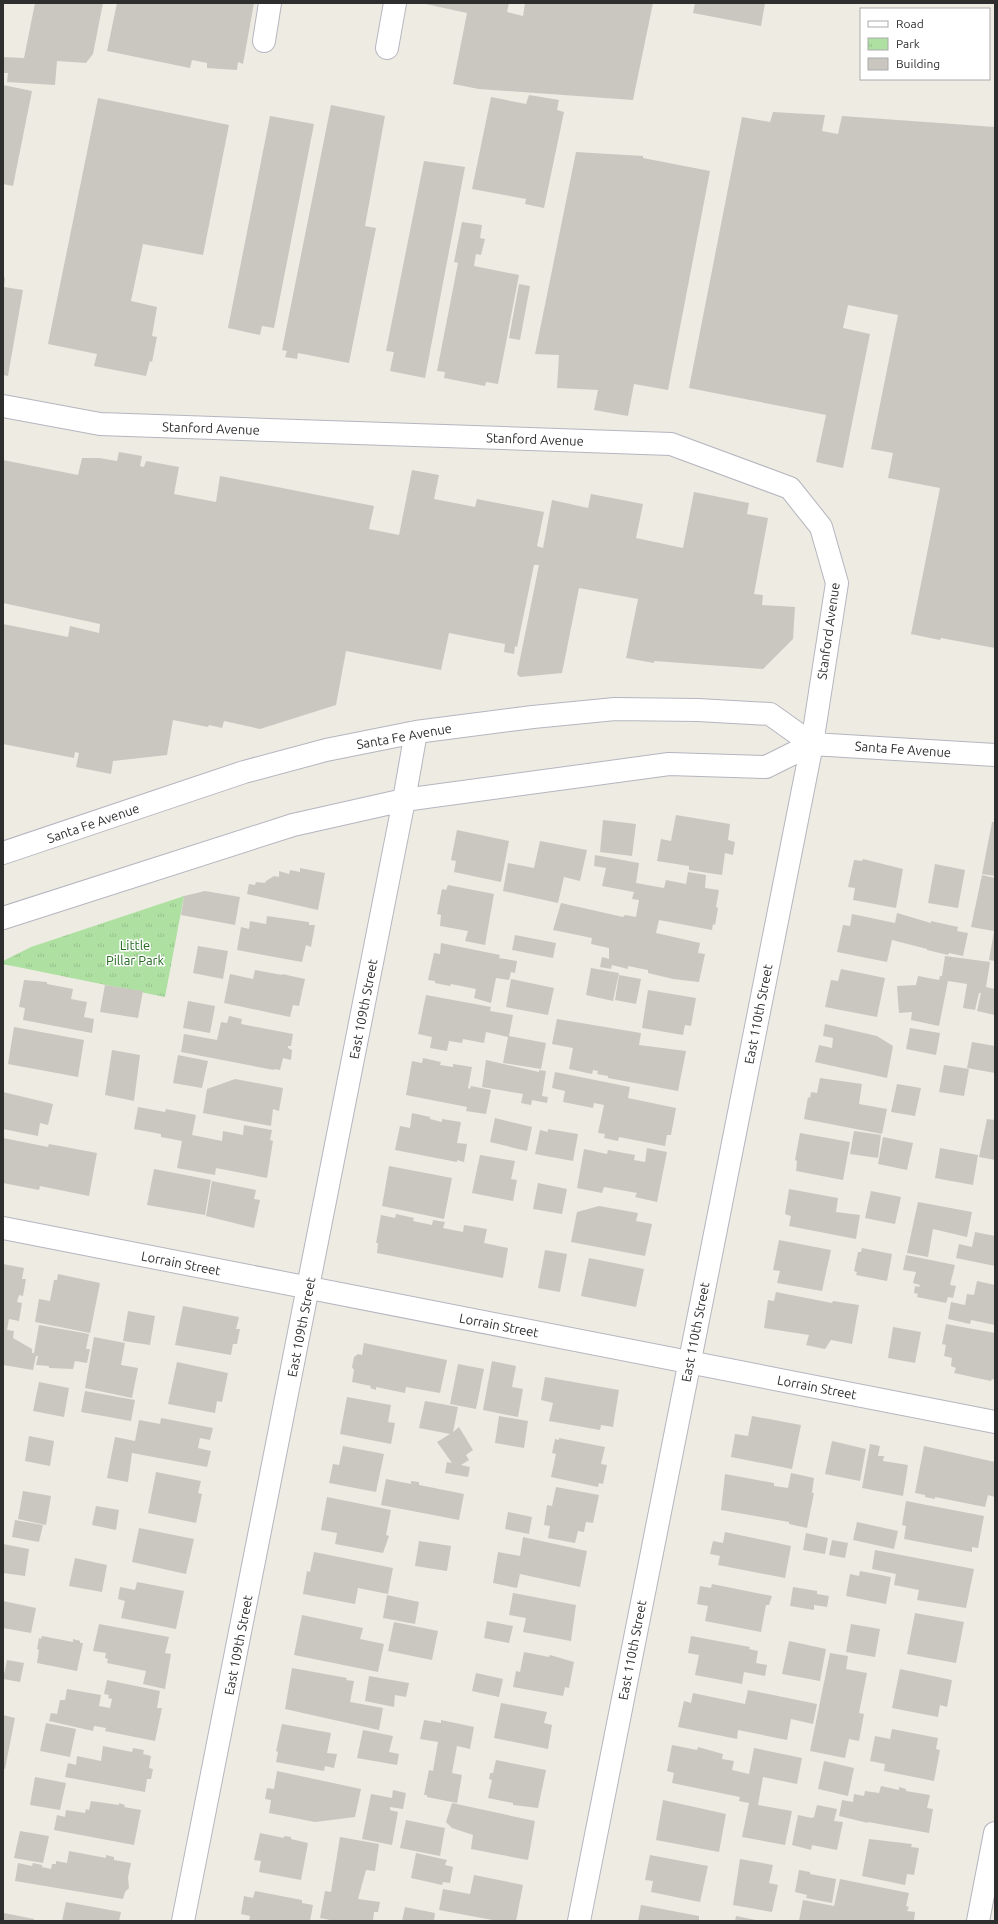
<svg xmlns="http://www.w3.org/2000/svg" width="998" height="1924" font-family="Ubuntu,sans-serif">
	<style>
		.park { fill: url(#park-tufts) }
		.building { fill: #cac7c1 }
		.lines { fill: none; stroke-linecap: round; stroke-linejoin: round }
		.minor-casing { stroke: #b5b5c0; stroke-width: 24 }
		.minor { stroke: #fff; stroke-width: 22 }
		.labels { text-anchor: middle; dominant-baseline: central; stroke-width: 3; stroke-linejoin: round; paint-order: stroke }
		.street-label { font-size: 13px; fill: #2e2e2e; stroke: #fff }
		.park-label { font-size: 13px; fill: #246820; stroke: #fff }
	</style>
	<defs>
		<pattern id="park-tufts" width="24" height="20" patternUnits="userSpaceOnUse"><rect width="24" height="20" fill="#aee0a2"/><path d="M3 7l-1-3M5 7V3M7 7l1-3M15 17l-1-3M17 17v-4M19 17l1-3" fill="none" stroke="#96c08c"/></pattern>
	</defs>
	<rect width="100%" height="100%" fill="#eeebe2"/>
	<path class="park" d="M184,896L165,997L3,964V961L31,947Z"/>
	<path class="building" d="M35,3H103L93,54L86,63L57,61L55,85L7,82L8,73H3V57L24,58Z
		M117,3H254L243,64L238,62L237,70L207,68V63L192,60L190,68L107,51Z
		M421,3H509L507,12L523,16L525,3H653L633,100L479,89L453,84L467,13Z
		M695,3H765L761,26L693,13Z
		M3,85L32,91L13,186L3,184Z
		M529,95L559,100L557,110L564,112L544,208L525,204L526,199L472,189L491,97L526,104Z
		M98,98L229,125L203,255L143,244L131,301L157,307L152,336L157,337L152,362L150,361L146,376L94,366L97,354L48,344Z
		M331,105L385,116L365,226L376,228L349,363L298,353L297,359L285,357L287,351L282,350Z
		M773,112L825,115L822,131L838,134L842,116L995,127V648L941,638L940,640L911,634L940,488L888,478L893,453L871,449L898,315L848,305L843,328L870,334L843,468L816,462L826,415L689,388L742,117L770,122Z
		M270,116L314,124L274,328L262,326L260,335L228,328Z
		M576,152L643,156V158L710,171L668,390L634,384L628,416L594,410L598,390L557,388L559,355L535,354Z
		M424,161L465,167L425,378L390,371L394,352L386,351Z
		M462,222L482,225L480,238L485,239L481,255L476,254L474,266L519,275L498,384L486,382L485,386L444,378L445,372L437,371L458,263L454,262Z
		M3,277L5,278L4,287L23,290L8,376L3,375Z
		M519,284L530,286L520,340L509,338Z
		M119,452L142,456L140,466L144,467L146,461L179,467L174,494L216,502L220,476L374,506L369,529L399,535L412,470L439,475L434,499L475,507L477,499L544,512L537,546L543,548L552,500L588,508L591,494L643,504L636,538L683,548L694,492L749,503L747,514L768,518L754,594L763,595L762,605L795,607L793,639L763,669L654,661V663L626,658L638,599L579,588L562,673L520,677L517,674L539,565H534L517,647L515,646L514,654L504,652L505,644L449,633L441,670L346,651L336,705L260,729L224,721L222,728L209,725L208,727L173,720L167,755L113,761L111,774L76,767L79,753L75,752L74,758L3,744V624L68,637L70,626L99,633L100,624L3,603V460L78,475L82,458H99L117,461Z
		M676,815L730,824L728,840L735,842L733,855L725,853L722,875L689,870V866L657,861L661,839L671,841Z
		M603,820L636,824L632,856L600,852Z
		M992,822H995V876L982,874Z
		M457,830L509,841L501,882L454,872L456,861L451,860Z
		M540,841L587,850L580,881L564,877L558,903L503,891L508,863L534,868Z
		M595,855L639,863L636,883L664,888L666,880L686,884L688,872L706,875L705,888L719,890L716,907L718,908L715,925L713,924L712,930L659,920L656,933L700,943L698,953L705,954L699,982L673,979L648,973V970L628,966V969L612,965L611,969L600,967L602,957L609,959V948L591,944L592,938L553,930L561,903L623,917L625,915L636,917L639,900L632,899L634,892L602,886L606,868L594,866Z
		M863,859L903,869L896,908L853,900L855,888L848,887L854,860L862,861Z
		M935,864L965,870L958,908L928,903Z
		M300,868L325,873L318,910L247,894L249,884L255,885L256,882L265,883L266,881L274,876L279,877V871L289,874L290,870L300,872Z
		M982,875L995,878V961L989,960L994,931L971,927Z
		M448,885L494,894L485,945L465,941L468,931L440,926L441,915L437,914L442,889L446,890Z
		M205,891L240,897L235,925L181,915L184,896Z
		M897,913L931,923V921L958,927L957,931L968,933L963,956L949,953L948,955L927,950V949L892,940L887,962L837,952L843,925L850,926L852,914L895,923Z
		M267,916L309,922V925H315L311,947L306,945L302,962L237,950L241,927L249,929L250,921L266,924Z
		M515,935L556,943L553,958L512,950Z
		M441,943L500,955L499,958L517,961L515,973L511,972L509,980L496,978L491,1003L474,998L476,989L451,984L450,986L435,983V981L428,980L434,953L440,954Z
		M198,946L228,951L223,979L193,973Z
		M945,956L990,962L986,987L995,989V1015L977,1011L981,993H979L975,1010L963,1008L967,984L948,981L939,1026L911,1020L912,1012L899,1013L897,986L916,985L918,976L939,980L940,976H942Z
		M591,968L619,973L613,1001L586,995Z
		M841,969L885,978L877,1017L825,1007L831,980L838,981Z
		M255,970L282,975V974L305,979L299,1006L293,1005L290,1017L224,1003L230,974L253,979Z
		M619,975L641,979L636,1004L615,1000Z
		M511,979L554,988L548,1015L506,1007Z
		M24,980L47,982V984L73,989L71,999L87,1002L84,1017L94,1019L92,1033L23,1020L25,1008L19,1007Z
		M105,985L143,991L138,1018L100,1012Z
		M648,990L696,998L691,1026L685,1025L683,1035L642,1028Z
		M426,995L491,1007L490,1011L513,1015L509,1036L546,1043L541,1069L503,1063L508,1037L486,1032L484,1043L463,1039L462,1043L449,1041L447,1051L430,1048L432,1037L418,1034Z
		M188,1001L215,1006L210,1033L183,1028Z
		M229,1016L242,1019L241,1024L293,1034L291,1046H288V1048L292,1050L291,1060L283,1058L280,1070L274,1069V1070L181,1052L184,1034L217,1040L221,1022L227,1023Z
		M557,1019L641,1033L639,1045L686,1051L678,1091L608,1078V1076L597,1074L598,1071L593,1070L592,1074L569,1069L573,1048L552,1044Z
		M825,1024L877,1036L893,1046L887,1078L815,1062L819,1045L832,1048L833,1038L823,1036Z
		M14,1027L84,1040L78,1077L8,1064Z
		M910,1028L940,1033L936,1055L906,1049Z
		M972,1042L995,1046V1073L967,1068Z
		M112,1050L140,1055L134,1101L105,1095Z
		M178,1055L208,1061L202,1088L173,1083Z
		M423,1058L441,1062L440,1065L453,1067V1064L472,1067L468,1088L470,1089L471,1086L491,1090L486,1114L466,1111L467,1107L406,1095L412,1061L422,1063Z
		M486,1060L539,1072V1070L546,1071L542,1096L548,1097L547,1103L532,1100L531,1105L521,1103L523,1094L482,1087Z
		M944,1065L969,1069L964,1096L939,1092Z
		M555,1072L630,1087L628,1098L676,1108L671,1135H667L665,1146L619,1137L618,1141L604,1138L605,1134L598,1133L604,1105L594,1103L593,1108L563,1102L565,1091L552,1088Z
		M820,1078L862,1084L859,1104L887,1109L882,1134L804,1119L808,1097L810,1098L811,1092L817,1093Z
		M235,1079L283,1088L279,1111L273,1109L271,1126L203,1113L207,1089Z
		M897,1084L921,1088L915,1116L891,1112Z
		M3,1092L53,1104L48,1125L40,1123L38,1136L3,1129Z
		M138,1107L165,1112L166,1109L196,1115L192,1135L222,1141L223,1131L243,1135L244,1125L272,1130L270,1140L273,1141L267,1178L216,1168L215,1175L177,1168L182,1141L161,1137V1134L134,1129Z
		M412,1113L430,1117V1119L442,1122V1119L461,1122L457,1143L467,1144L464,1162L457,1160V1162L395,1150L400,1126L410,1128Z
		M495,1118L532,1127L527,1151L490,1142Z
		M987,1119L995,1120V1160L979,1157Z
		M548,1129L578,1134L573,1161L535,1154L540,1130L548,1132Z
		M854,1131L881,1135L878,1158L850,1154Z
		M800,1133L850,1142L843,1180L796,1171L797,1161L795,1160Z
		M883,1137L913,1143L907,1170L878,1164Z
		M3,1138L48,1147L49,1144L97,1153L89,1196L40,1186L39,1190L3,1183Z
		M647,1148L667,1152L657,1202L635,1197L637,1193L604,1187L602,1193L577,1188L584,1149L607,1154L608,1150L635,1155L634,1160L645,1162Z
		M940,1148L978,1155L973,1185L935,1178Z
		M480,1155L515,1161L511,1179L517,1180L513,1201L472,1193Z
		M389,1166L452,1178L444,1219L382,1206Z
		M154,1169L211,1180L205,1215L147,1205Z
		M212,1181L256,1190L254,1199L260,1200L254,1228L206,1216Z
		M538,1183L567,1189L562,1214L533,1209Z
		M789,1189L838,1198L836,1212L860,1215L856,1239L789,1226L791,1216L785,1214Z
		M871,1191L901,1197L895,1224L865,1218Z
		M918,1202L972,1212L967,1237L933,1229L928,1257L907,1253Z
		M599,1206L638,1213L636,1221L652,1224L645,1256L571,1242L577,1212Z
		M396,1214L414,1218L413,1221L432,1225L433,1220L445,1222L443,1228L463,1232L464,1225L487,1229L484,1243L508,1248L503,1278L377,1253L378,1243H376L381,1215L395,1218Z
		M975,1232L995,1236V1266L956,1258L959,1244L972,1247Z
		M779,1240L831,1250L822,1291L777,1283L780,1271L773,1270Z
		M862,1248L892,1254L887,1281L856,1275L857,1272L854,1271L858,1252H861Z
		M545,1250L567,1254L560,1292L538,1288Z
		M906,1255L955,1265L950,1285L956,1286L953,1298L948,1297L946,1303L917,1297L918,1294L914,1293L915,1286L919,1287L920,1285L913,1283L916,1272L903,1270Z
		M589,1258L644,1269L636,1307L581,1296Z
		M3,1264L24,1268L22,1279H26L23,1296L19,1295L17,1302L22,1303L19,1321L9,1319L7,1330L14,1331L13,1338L32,1349V1353H34L39,1325L89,1334L86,1349H90L87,1363L75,1361L73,1369L49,1368V1366L36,1365L38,1356H36L33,1370L3,1365Z
		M58,1274L100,1283L90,1333L35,1322L39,1299L50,1301L54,1280H57Z
		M977,1281L995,1285V1325L971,1320L970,1324L948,1319L951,1302L965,1305L967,1294L974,1295Z
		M776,1292L832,1303L833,1301L859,1305L852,1344L831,1340L825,1349L806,1345L809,1335L764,1328L768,1300L774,1301Z
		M183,1306L239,1317L236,1329H240L237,1344H233L231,1355L175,1345Z
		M128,1311L155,1316L150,1345L123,1341Z
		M946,1324L995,1333V1380L992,1379L991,1381L954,1373L956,1368L951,1366L952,1358L944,1356L946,1345L942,1344Z
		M893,1327L921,1332L915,1363L888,1358Z
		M94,1337L125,1343L121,1365L138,1368L132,1398L85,1388Z
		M364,1343L447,1360L440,1393L406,1387L405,1393L376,1387V1390L370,1388L371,1386L352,1382L354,1370L352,1367L354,1357L358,1354L362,1355Z
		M492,1361L516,1366L512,1387L523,1389L518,1417L483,1410Z
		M177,1362L228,1373L222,1402L217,1401L215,1413L168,1404Z
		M458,1364L484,1369L476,1409L450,1404Z
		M545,1377L619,1390L613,1427L601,1425L600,1430L549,1421L553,1403L541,1400Z
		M39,1382L69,1388L64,1417L33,1411Z
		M85,1391L135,1400L131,1421L81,1412Z
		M347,1397L391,1405L388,1422L395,1423L391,1444L340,1434Z
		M425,1401L458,1407L453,1432L459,1427L473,1450L466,1455L469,1460L461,1465L470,1467L468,1477L445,1473L447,1462L452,1463L437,1442L450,1434L419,1428Z
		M499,1416L528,1421L524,1448L495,1443Z
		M752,1416L801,1425L792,1469L731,1457L735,1434L748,1436Z
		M161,1418L213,1428L210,1440L200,1438L198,1448L211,1451L207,1467L132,1453L128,1482L107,1478L115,1437L135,1441L139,1420L160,1424Z
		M29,1436L54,1441L50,1466L25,1461Z
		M559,1438L605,1447L601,1464L607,1465L603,1484L599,1483L598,1487L551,1477L556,1454L552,1453L555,1439L559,1440Z
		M832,1441L866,1449L860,1481L825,1474Z
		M870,1444L880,1446L878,1456H884L883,1461L908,1465L903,1496L862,1488Z
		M343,1446L384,1454L376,1492L329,1483L333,1464L339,1465Z
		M924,1446L995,1462V1497L988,1495L985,1507L935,1497V1499L925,1497V1495L915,1493Z
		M156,1472L201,1481L198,1493L202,1494L196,1523L148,1513Z
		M791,1473L814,1478L812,1493H814L807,1528L789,1524V1522L721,1510L725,1474L774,1483V1486L788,1488Z
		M386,1479L411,1484V1481L419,1482V1485L464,1494L459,1520L381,1505Z
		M556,1487L599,1495L593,1523L586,1522L584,1532L578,1531L575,1543L548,1538L550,1526L544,1525L547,1505L552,1506Z
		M23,1491L51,1496L46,1525L18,1519Z
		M327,1497L391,1510L386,1535L389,1536L383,1553L335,1544L337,1533L321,1530Z
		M906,1501L984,1516L978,1548L972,1547V1552L904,1539L906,1526L902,1525Z
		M96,1506L119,1510L116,1530L92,1525Z
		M508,1512L532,1517L529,1534L505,1529Z
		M15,1520L43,1525L39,1542L12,1537Z
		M857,1522L898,1531L894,1549L853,1540Z
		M139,1528L194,1539L186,1574L132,1562Z
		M725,1532L791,1546L785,1578L718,1565L720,1556L710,1554L713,1541L723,1543Z
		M806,1533L828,1538L825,1554L803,1550Z
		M523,1537L587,1551L580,1587L520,1574L517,1588L493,1583L498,1552L520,1556Z
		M832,1540L848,1543L845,1558L829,1555Z
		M419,1541L451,1546L447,1571L415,1566Z
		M3,1544L29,1549L25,1576L3,1573Z
		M875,1550L974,1569L966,1608L917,1600L919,1590L894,1585L896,1574L872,1569Z
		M314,1552L393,1568L388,1594L358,1588L355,1604L303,1594L307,1571L310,1572Z
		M75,1558L107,1565L102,1592L69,1586Z
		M860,1571L891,1577L886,1604L846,1596L850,1574L859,1576Z
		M137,1582L184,1591L176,1629L121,1618L125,1601L118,1599L120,1587L135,1590Z
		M712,1584L772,1596L769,1605H766L761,1632L705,1621L708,1606L697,1604L700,1586L711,1588Z
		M793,1587L817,1591V1594L829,1596L827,1607L814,1605V1610L790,1606Z
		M513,1593L576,1605L571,1641L523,1632L526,1618L509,1615Z
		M387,1595L419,1602L415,1624L383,1618Z
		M3,1601L36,1608L31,1633L3,1628Z
		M915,1613L964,1622L956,1663L907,1654Z
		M302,1615L363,1628L360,1639L384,1644L378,1672L294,1655Z
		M487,1621L513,1626L509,1643L484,1638Z
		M394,1622L438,1631L432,1660L388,1651Z
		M99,1624L169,1637L165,1653L171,1654L165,1689L143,1684L146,1671L107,1663L108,1659L105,1658L106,1653L93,1651Z
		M851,1624L880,1629L875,1657L846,1652Z
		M42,1636L73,1642V1639L80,1641V1643H83L77,1671L37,1663L39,1650L37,1649L39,1638L41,1639Z
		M691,1636L750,1647L749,1649L758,1651L756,1663L767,1665L765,1676L744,1672L742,1684L695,1675L699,1655L688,1653Z
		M789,1641L826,1649L820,1681L782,1674Z
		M524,1652L549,1657L550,1655L574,1662L569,1688L565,1687L563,1696L513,1687L516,1671L520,1672Z
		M830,1653L848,1656L846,1669L867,1673L859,1713L864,1714L859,1741L849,1739L845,1758L810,1751Z
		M7,1660L24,1663L20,1682L3,1679Z
		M292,1668L347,1678L346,1680L354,1681L350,1702L383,1708L379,1730L285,1709Z
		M900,1669L952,1680L947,1707L940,1705L938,1717L892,1708Z
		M476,1673L503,1679L499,1697L472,1691Z
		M369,1676L409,1683L406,1697L395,1695L394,1707L365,1701Z
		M107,1680L160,1691L157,1708H162L155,1741L105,1731L106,1728L94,1726L93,1731L49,1721L51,1713L57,1714L60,1700H65L67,1689L101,1695L99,1706L110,1708L112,1699L108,1698L109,1695L104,1694Z
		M748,1690L817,1704L813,1724L791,1719L787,1740L738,1730L737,1739L678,1727L684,1701L691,1703L693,1693L745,1704Z
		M501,1703L547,1712L544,1723L552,1725L548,1749L494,1738Z
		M3,1715L15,1718L5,1769H3Z
		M424,1720L441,1723V1720L474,1727L470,1749L457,1746L452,1773L462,1775L457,1803L427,1797V1795H424L429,1770L433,1771L438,1742L420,1739Z
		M46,1723L76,1729L70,1757L40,1751Z
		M282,1724L331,1733L327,1753L337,1754L334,1768L325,1766L324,1771L276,1762L278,1752L276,1751Z
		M892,1729L938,1738L936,1749L940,1750L934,1781L884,1771L885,1764L870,1761L875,1736L890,1739Z
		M363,1730L393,1736L389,1752L399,1754L397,1765L357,1758Z
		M672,1745L697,1750L698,1747L723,1754L722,1759L734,1761L732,1770L749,1774L754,1748L802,1758L797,1784L763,1777L758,1805L792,1811L785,1845L742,1837L749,1803L739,1801L740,1797L672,1783L674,1773L667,1771Z
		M103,1746L132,1752L133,1748L144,1750L143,1754L151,1756L149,1768L153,1769L151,1779H147L145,1792L65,1777L68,1763L76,1765L77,1756L101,1761Z
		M496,1760L546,1770L538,1808L513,1805V1803L488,1798L492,1780L489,1779L490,1773H493Z
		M824,1761L854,1768L848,1796L818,1789Z
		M277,1771L361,1789L355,1817L315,1822L269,1813L271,1800L265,1799L267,1788L274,1789Z
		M35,1777L66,1783L60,1810L30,1805Z
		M881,1786L899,1790V1787L906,1789V1791L930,1795L927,1808L933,1809L929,1833L868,1822V1823L839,1816L842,1800L853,1802L854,1794L864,1796L865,1791L879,1793Z
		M393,1790L406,1793L403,1809L390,1807V1810L398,1812L392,1845L362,1839L371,1794L392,1798Z
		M663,1800L726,1814L719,1852L656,1840Z
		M91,1801L119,1805V1803L125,1805L124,1807L141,1810L134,1845L54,1830L57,1815L65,1817L66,1810L85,1813L86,1809L89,1810Z
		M452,1803L535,1821L528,1860L471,1849L473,1835L452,1828L446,1822Z
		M817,1805L837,1809L834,1821L843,1822L837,1850L812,1845L811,1850L792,1845L798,1815L812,1818L814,1817Z
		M406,1820L445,1828L440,1856L400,1848Z
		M20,1831L49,1836L43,1863L14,1858Z
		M260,1833L284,1838V1836L291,1837V1839L308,1843L301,1880L259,1872L261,1861L254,1860Z
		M340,1837L379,1844L375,1871L366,1870L358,1899L380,1902L378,1912H374L373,1921H335L320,1918L325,1891L331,1892Z
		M869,1839L912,1844L911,1847L919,1848L914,1875L907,1874L905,1885L862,1876Z
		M69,1851L106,1858V1855L114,1857V1860L131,1863L128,1877L129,1888L125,1892L123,1899L15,1881L18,1863L32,1866L33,1863L42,1865V1867L51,1869L52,1864H56V1861L67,1863Z
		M416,1853L447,1860L445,1865L453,1867L450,1883L443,1882L442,1885L411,1878Z
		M650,1855L708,1866L700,1902L651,1892L653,1881L645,1880Z
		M740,1859L773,1865L769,1883L778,1885L772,1912L733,1905Z
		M799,1870L810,1872V1874L836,1879L832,1903L806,1898L807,1895L795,1892Z
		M474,1875L523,1885L516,1921H498L439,1910L443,1889L470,1894Z
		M840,1879L909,1893L906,1906L909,1907L907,1911L915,1912L914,1921H799L803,1900L834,1906Z
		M255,1891L302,1900V1903L313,1905L310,1921H249L250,1916L241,1914L244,1896L253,1898Z
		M66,1902L121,1912L119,1921H62Z
		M641,1905L699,1916V1921H638Z
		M405,1907L435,1913L434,1921H402Z
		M4,1913L34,1919V1921H3Z
		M736,1916L756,1920V1921H735Z"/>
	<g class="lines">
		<g class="minor-casing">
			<path id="minor" d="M264,41L270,3
				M387,48L395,3
				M3,406L100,424L671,444L790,488L821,527L837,583L812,744L579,1921
				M3,853L244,772L326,750L416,732L533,717L615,709L698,710L770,714L812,744
				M3,918L293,825L404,800L669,764L766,767L812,744L995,755
				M3,1228L995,1422
				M183,1921L404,800L416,732
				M978,1921L995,1833"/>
		</g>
		<use href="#minor" class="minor"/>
	</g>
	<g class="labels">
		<g class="street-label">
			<text transform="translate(211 428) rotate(2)">Stanford Avenue</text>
			<text transform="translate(535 439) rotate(2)">Stanford Avenue</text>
			<text transform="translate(828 631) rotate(-82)">Stanford Avenue</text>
			<text transform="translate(404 736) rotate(-10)">Santa Fe Avenue</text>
			<text transform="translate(903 749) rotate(4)">Santa Fe Avenue</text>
			<text transform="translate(93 823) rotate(-19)">Santa Fe Avenue</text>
			<text transform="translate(363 1009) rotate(-79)">East 109th Street</text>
			<text transform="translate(758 1014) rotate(-79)">East 110th Street</text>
			<text transform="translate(181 1263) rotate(11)">Lorrain Street</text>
			<text transform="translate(499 1325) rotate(11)">Lorrain Street</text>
			<text transform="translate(301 1327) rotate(-79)">East 109th Street</text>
			<text transform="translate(695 1332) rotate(-79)">East 110th Street</text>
			<text transform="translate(817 1387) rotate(11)">Lorrain Street</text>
			<text transform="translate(238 1645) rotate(-79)">East 109th Street</text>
			<text transform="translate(632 1650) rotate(-79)">East 110th Street</text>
		</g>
		<g class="park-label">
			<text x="135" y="945">Little<tspan x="135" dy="15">Pillar Park</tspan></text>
		</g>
	</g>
	<rect width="998" height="1924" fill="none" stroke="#2e2e2e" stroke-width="8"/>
	<rect x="860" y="8" width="130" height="72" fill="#ffffff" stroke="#ababab"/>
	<rect x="868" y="21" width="20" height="6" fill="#ffffff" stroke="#ababab"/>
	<text x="896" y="28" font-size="12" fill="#2e2e2e">Road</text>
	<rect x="868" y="38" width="20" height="12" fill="url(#park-tufts)" stroke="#ababab"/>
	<text x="896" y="48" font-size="12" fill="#2e2e2e">Park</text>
	<rect x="868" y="58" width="20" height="12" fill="#cac7c1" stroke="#ababab"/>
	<text x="896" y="68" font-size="12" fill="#2e2e2e">Building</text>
</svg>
